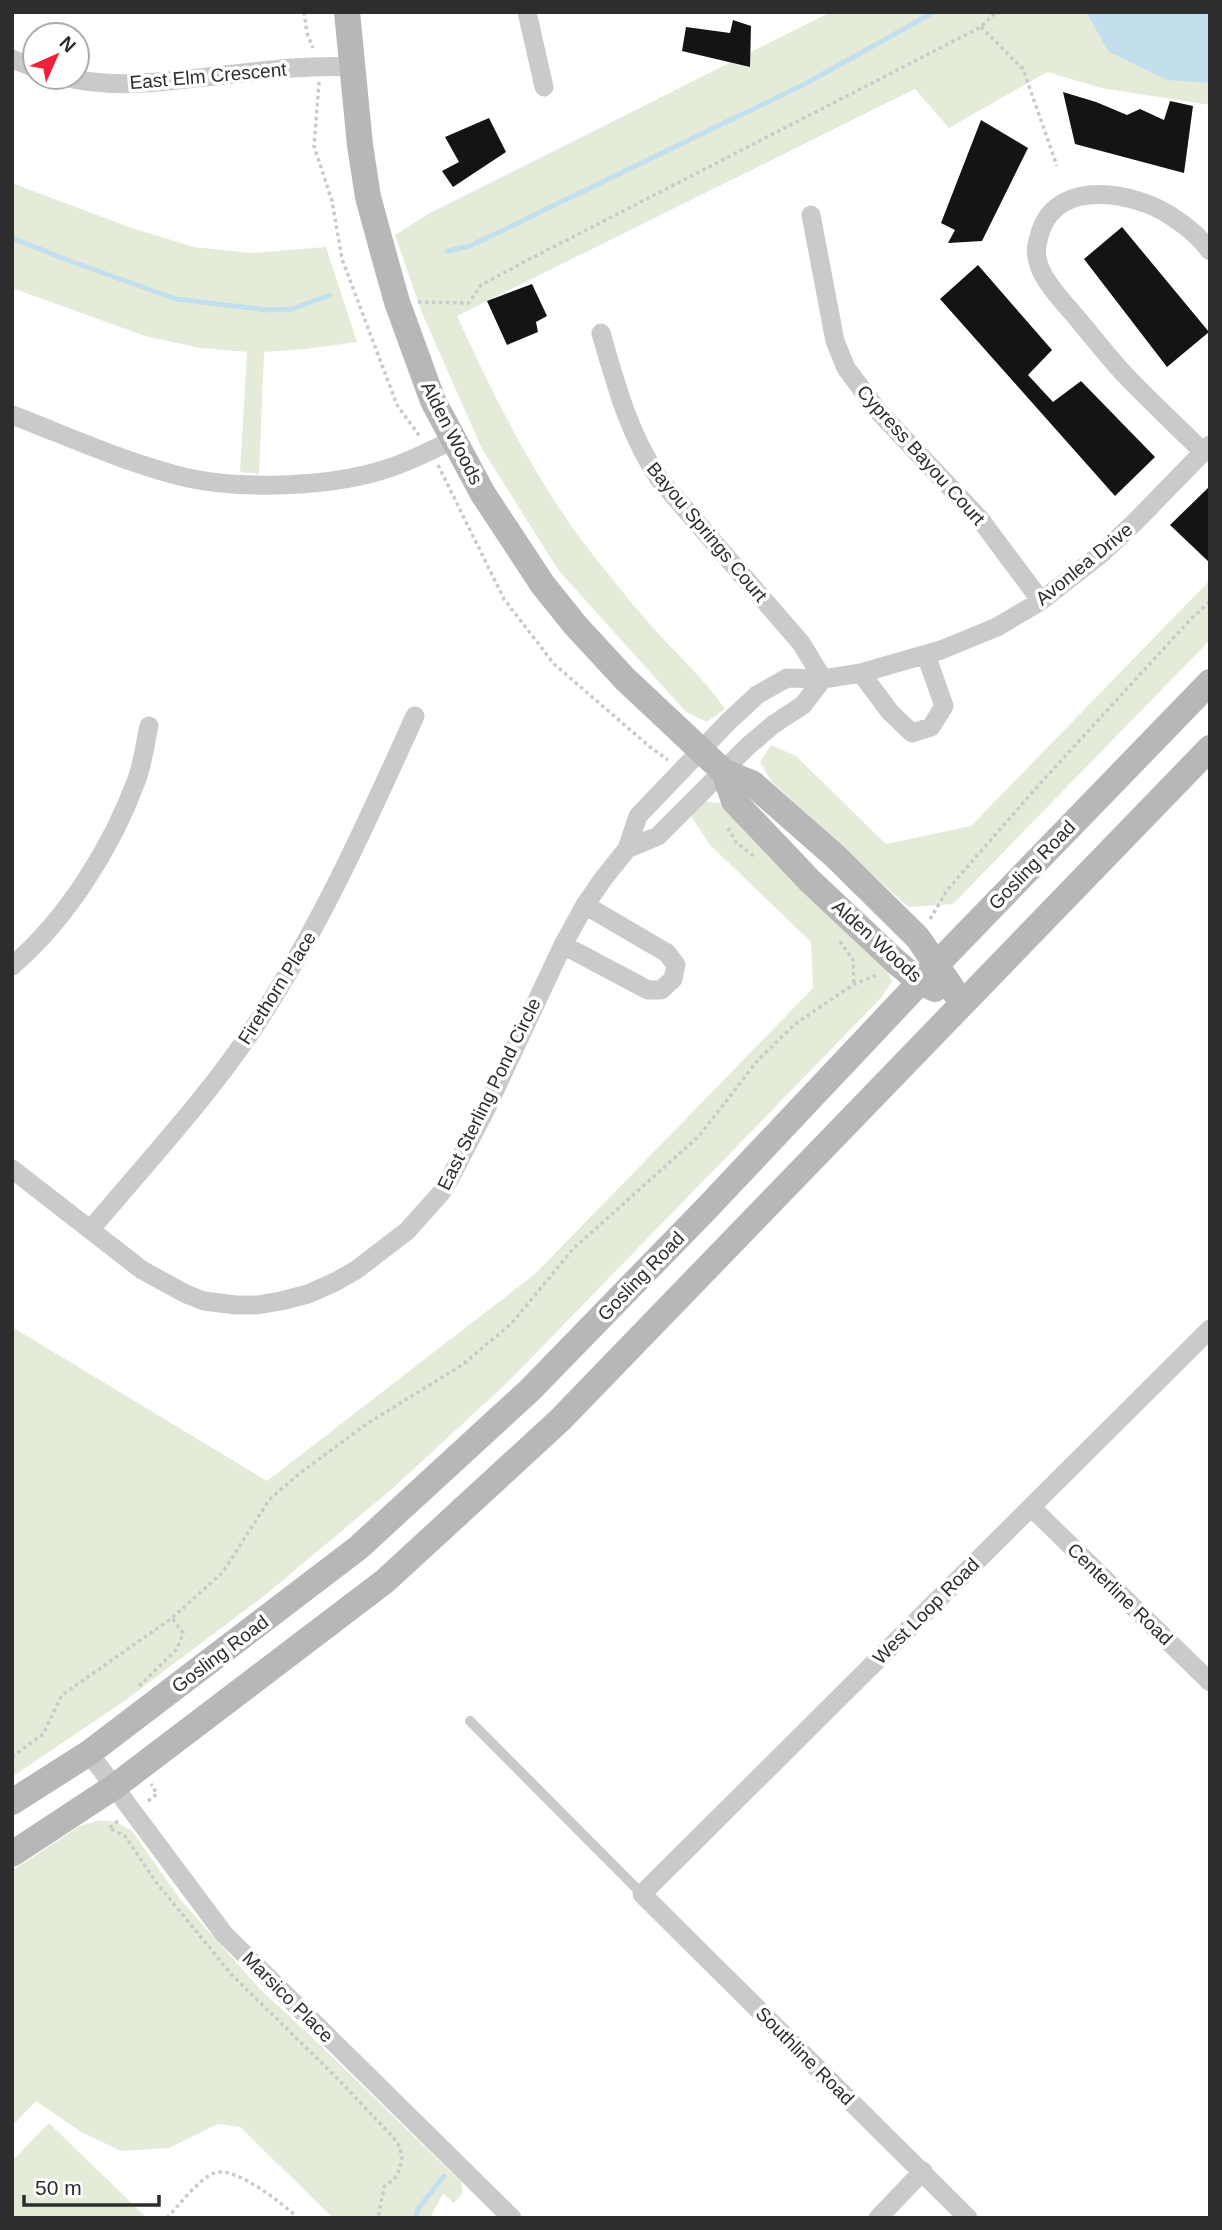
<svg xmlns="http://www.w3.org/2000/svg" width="1222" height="2230" font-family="Arial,sans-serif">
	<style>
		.green { fill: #e4ecd9 }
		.water { fill: #c3dfee }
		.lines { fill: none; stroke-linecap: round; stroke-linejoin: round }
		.stream { stroke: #c3dfee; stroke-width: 5 }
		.building { fill: #141414 }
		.path { stroke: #cacaca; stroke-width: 3.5; stroke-dasharray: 3.5 3.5; stroke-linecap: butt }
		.lane { stroke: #cacaca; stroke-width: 10 }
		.street { stroke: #cacaca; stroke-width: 19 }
		.secondary { stroke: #b7b7b7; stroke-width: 26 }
		.labels { text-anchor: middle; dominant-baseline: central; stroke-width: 7; stroke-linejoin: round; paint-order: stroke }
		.street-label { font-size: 19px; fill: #2d2d2d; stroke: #fff }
	</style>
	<rect width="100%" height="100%" fill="#fff"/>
	<path class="green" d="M831,12H1210V105L1101,88L1047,72L949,128L915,89L457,316C496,401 538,486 597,560C616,583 634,607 655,630C679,656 705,680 725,709L707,722L686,712L559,571L482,449L422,313L395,235L428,214Z
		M12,183L129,227L194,247L251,253L326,247L357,342L306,349L264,352L259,474L240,472L247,352L200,348L145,336L12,288Z
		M1210,580V640L953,904L908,907L771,781L760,762L771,745L796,756L886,844L971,826Z
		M705,802L725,803L885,964L892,982L881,998L508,1382L392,1489L264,1596L123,1702L12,1777V1327L267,1481L535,1274L813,988L811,942L710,845L691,816Z
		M100,1820L116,1822L132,1831L180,1899L260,1989L313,2038L461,2182L463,2192L454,2203L443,2194L430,2218H333L240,2127L218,2124L169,2148L121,2151L81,2132L36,2101L12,2126V1871L80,1826Z
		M49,2123L147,2218H12V2161Z"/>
	<path class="water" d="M1086,12H1210V83L1167,80L1109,52Z"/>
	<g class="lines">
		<path class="stream" d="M12,238L70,261L176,299L268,310L292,309L330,295
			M448,251L470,246L805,84L934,12
			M416,2218L418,2209L444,2176"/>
	</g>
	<path class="building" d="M733,20L751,26L750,67L682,51L686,27L730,33Z
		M1063,92L1096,102L1127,115L1140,109L1164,120L1170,101L1193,106L1184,173L1075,144Z
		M489,118L506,152L453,187L442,171L459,162L445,137Z
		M981,120L1028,148L982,241L948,243L955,230L941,223Z
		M1122,227L1209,332L1167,367L1084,259Z
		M978,265L1052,350L1028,375L1053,402L1081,381L1155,457L1115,496L940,299Z
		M532,284L547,316L536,322L538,332L507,345L487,301Z
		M1210,486V563L1170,525Z"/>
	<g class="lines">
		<path class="path" d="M304,12L307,33L313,48
			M981,27L1023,69L1057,166
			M319,82L314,146L332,201L342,259L397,405L421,438
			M418,302L469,303L481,285L524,262L981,27L996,12
			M438,465L504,599L554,664L650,747L668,760
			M728,828L736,842L756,858
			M930,919L948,889L1037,787L1188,622L1210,601
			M840,941L853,960L854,984
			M139,1686L177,1649L183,1633L172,1618
			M12,1757L43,1734L62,1695L172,1618L223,1572L269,1500L300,1473L368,1423L462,1365L512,1323L573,1249L699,1136L758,1060L795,1024L854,984L877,975
			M148,1801L157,1794L151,1784
			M118,1821L109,1828L125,1836L156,1882L231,1974L335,2076L393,2137L400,2147L402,2160L397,2176L384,2187L378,2218
			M167,2218C178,2206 199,2179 214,2173C235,2165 283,2204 298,2218"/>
		<path class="lane" d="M470,1721L642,1894"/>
		<path class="street" d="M527,12L544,87
			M12,59L35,68
			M64,77C105,87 145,84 187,79C242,74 297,64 353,67
			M811,215L835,341L846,368L878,411L980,519L1041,601
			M601,333C616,385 629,435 660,480L801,643L823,679
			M12,415C70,437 128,464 188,478C245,490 334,487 389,468C411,461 432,450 453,440
			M1203,452C1178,427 1152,403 1127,377C1109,358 1093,337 1076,317C1065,304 1043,281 1039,265C1034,251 1037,243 1041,230C1059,178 1135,192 1171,216C1185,225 1200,237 1210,251
			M861,673L890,712L912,733L931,727L944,706L926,655
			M627,849L658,836L748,746L774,724L803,705L823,679
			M563,945L648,990H661L673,979L676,965L667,953L585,905
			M12,966C67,919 112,847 137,779C143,762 145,744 149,726
			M12,1169L142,1270L186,1294L204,1301L236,1305H257L281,1301L308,1294L335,1282L356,1270L407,1231L441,1193L451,1176L487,1107L563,945L585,905L603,879L627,849L638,816L728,722L757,695L787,678L823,679L861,673L941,650L997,627L1041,601L1101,554L1134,523L1210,445
			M91,1229C147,1162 209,1096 257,1023C321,925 367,822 415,716
			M1031,1507L1210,1682
			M89,1753L224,1934L512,2218
			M878,2218L923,2171
			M968,2218L642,1894L1210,1329"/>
		<path class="secondary" d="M347,12L360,145L368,197L383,252L397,302L433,401L483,494L543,585L576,626L625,679L724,772L752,783L836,857L918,938L962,1003
			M724,772L734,801L810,881L895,961L920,982L935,989
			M12,1802L89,1753L358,1548L530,1390L706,1209L937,964L1210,682
			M12,1854L114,1787L385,1581L560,1420L1210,748"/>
	</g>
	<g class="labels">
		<g class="street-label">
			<text transform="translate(208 76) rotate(-5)">East Elm Crescent</text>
			<text transform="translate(452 433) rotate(63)">Alden Woods</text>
			<text transform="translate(921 455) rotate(48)">Cypress Bayou Court</text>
			<text transform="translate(707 532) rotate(50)">Bayou Springs Court</text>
			<text transform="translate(1084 564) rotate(-39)">Avonlea Drive</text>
			<text transform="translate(1032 865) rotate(-46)">Gosling Road</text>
			<text transform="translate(877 941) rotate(42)">Alden Woods</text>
			<text transform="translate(277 988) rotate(-58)">Firethorn Place</text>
			<text transform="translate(489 1094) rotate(-64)">East Sterling Pond Circle</text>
			<text transform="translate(641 1276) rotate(-46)">Gosling Road</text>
			<text transform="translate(1120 1594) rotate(44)">Centerline Road</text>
			<text transform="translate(926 1611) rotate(-45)">West Loop Road</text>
			<text transform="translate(220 1654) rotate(-37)">Gosling Road</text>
			<text transform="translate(288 1997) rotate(45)">Marsico Place</text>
			<text transform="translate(805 2056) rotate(45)">Southline Road</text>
		</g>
	</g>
	<rect width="1222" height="2230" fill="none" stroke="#2d2d2d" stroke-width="28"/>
	<g transform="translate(56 56) rotate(45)"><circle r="33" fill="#ffffff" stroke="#ababab" stroke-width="2"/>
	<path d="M0-5L12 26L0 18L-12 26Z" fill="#f2213b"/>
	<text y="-10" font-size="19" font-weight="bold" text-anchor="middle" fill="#2d2d2d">N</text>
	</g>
	<path d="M24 2195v10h135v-10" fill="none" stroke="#2d2d2d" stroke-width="3.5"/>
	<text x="35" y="2195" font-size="21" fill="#2d2d2d" stroke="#ffffff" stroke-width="5" paint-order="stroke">50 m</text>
</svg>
